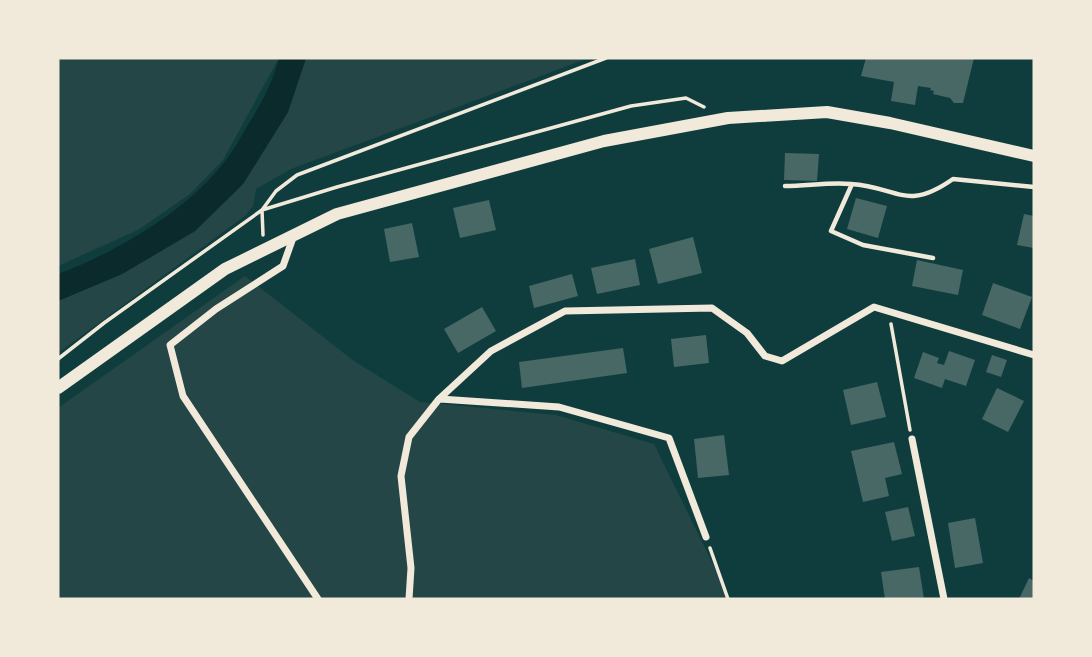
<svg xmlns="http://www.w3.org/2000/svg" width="1092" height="657" font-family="'Nunito Sans',sans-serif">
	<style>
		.green { fill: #244646 }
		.water { fill: #0a2a2b }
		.building { fill: #486865 }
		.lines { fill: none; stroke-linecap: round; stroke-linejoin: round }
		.path { stroke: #f1e9da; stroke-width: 3.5 }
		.service { stroke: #f1e9da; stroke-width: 4.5 }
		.minor { stroke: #f1e9da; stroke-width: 7 }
		.primary { stroke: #f1e9da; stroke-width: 12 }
	</style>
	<rect width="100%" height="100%" fill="#0f3d3e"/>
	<path class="green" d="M58,58H279L223,160L190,194L138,230L58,266Z
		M306,58H589L291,169L256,189L253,206L245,216L58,353V301L122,274L195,231L243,184L288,112Z
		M245,276L354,361L420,402L556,415L654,444L730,599H58V408Z"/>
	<path class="water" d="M279,58H306L288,112L243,184L195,231L122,274L58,301V274C117,252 191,209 228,157C236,147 241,136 248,125C261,104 273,82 279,58Z"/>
	<path class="building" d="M866,58H974L963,103H954L950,98L933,94L934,91L930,90L931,88L918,86L915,105L891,101L894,82L861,76Z
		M785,153L819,154L817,181L784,180Z
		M856,198L887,206L878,238L847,229Z
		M489,200L496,230L460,238L453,208Z
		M1024,214L1034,216V248L1017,245Z
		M412,223L419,257L390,262L384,229Z
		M693,237L702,273L658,284L649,249Z
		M635,259L640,285L597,294L591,268Z
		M917,260L963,270L958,295L912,286Z
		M572,274L578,296L534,308L529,286Z
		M993,283L1032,297L1020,329L982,315Z
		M482,307L496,331L458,353L444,329Z
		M706,335L709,363L674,367L671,339Z
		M623,348L627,373L522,388L519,362Z
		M949,351L975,360L966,386L945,379L942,388L914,378L923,352L939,358L937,363L944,365Z
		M992,355L1007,360L1001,377L986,372Z
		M877,382L886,417L851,425L843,390Z
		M997,388L1024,401L1008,432L982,419Z
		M724,435L729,475L698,478L694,439Z
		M894,442L902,474L885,478L889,496L863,502L851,451Z
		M908,507L915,536L892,541L885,512Z
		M975,518L983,563L955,568L948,523Z
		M919,567L924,599H885L881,572Z
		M1029,578L1034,581V599H1019Z"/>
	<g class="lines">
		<path class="path" d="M263,235L262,210L276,191L297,175L606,58
			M891,324L910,430
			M58,359L104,323L262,210L337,187L631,106L686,98L704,107
			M710,548L728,599"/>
		<path class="service" d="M852,184L831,231L863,245L933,258
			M785,186C807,186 829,182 851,184C898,187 906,212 953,179L1034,187"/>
		<path class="minor" d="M294,235L283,266L216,309L170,345L183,396L318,599
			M440,399L559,407L669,438L706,537
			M912,439L944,599
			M409,599L411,568L401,476L409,437L439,399L491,351L565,311L712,308L747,333L765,356L782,361L874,307L1034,355"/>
		<path class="primary" d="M58,388L225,269L337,214L604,141L728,118L827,112L890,123L1034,156"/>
	</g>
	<rect width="1092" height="657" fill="none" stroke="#f1e9da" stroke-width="119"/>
</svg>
